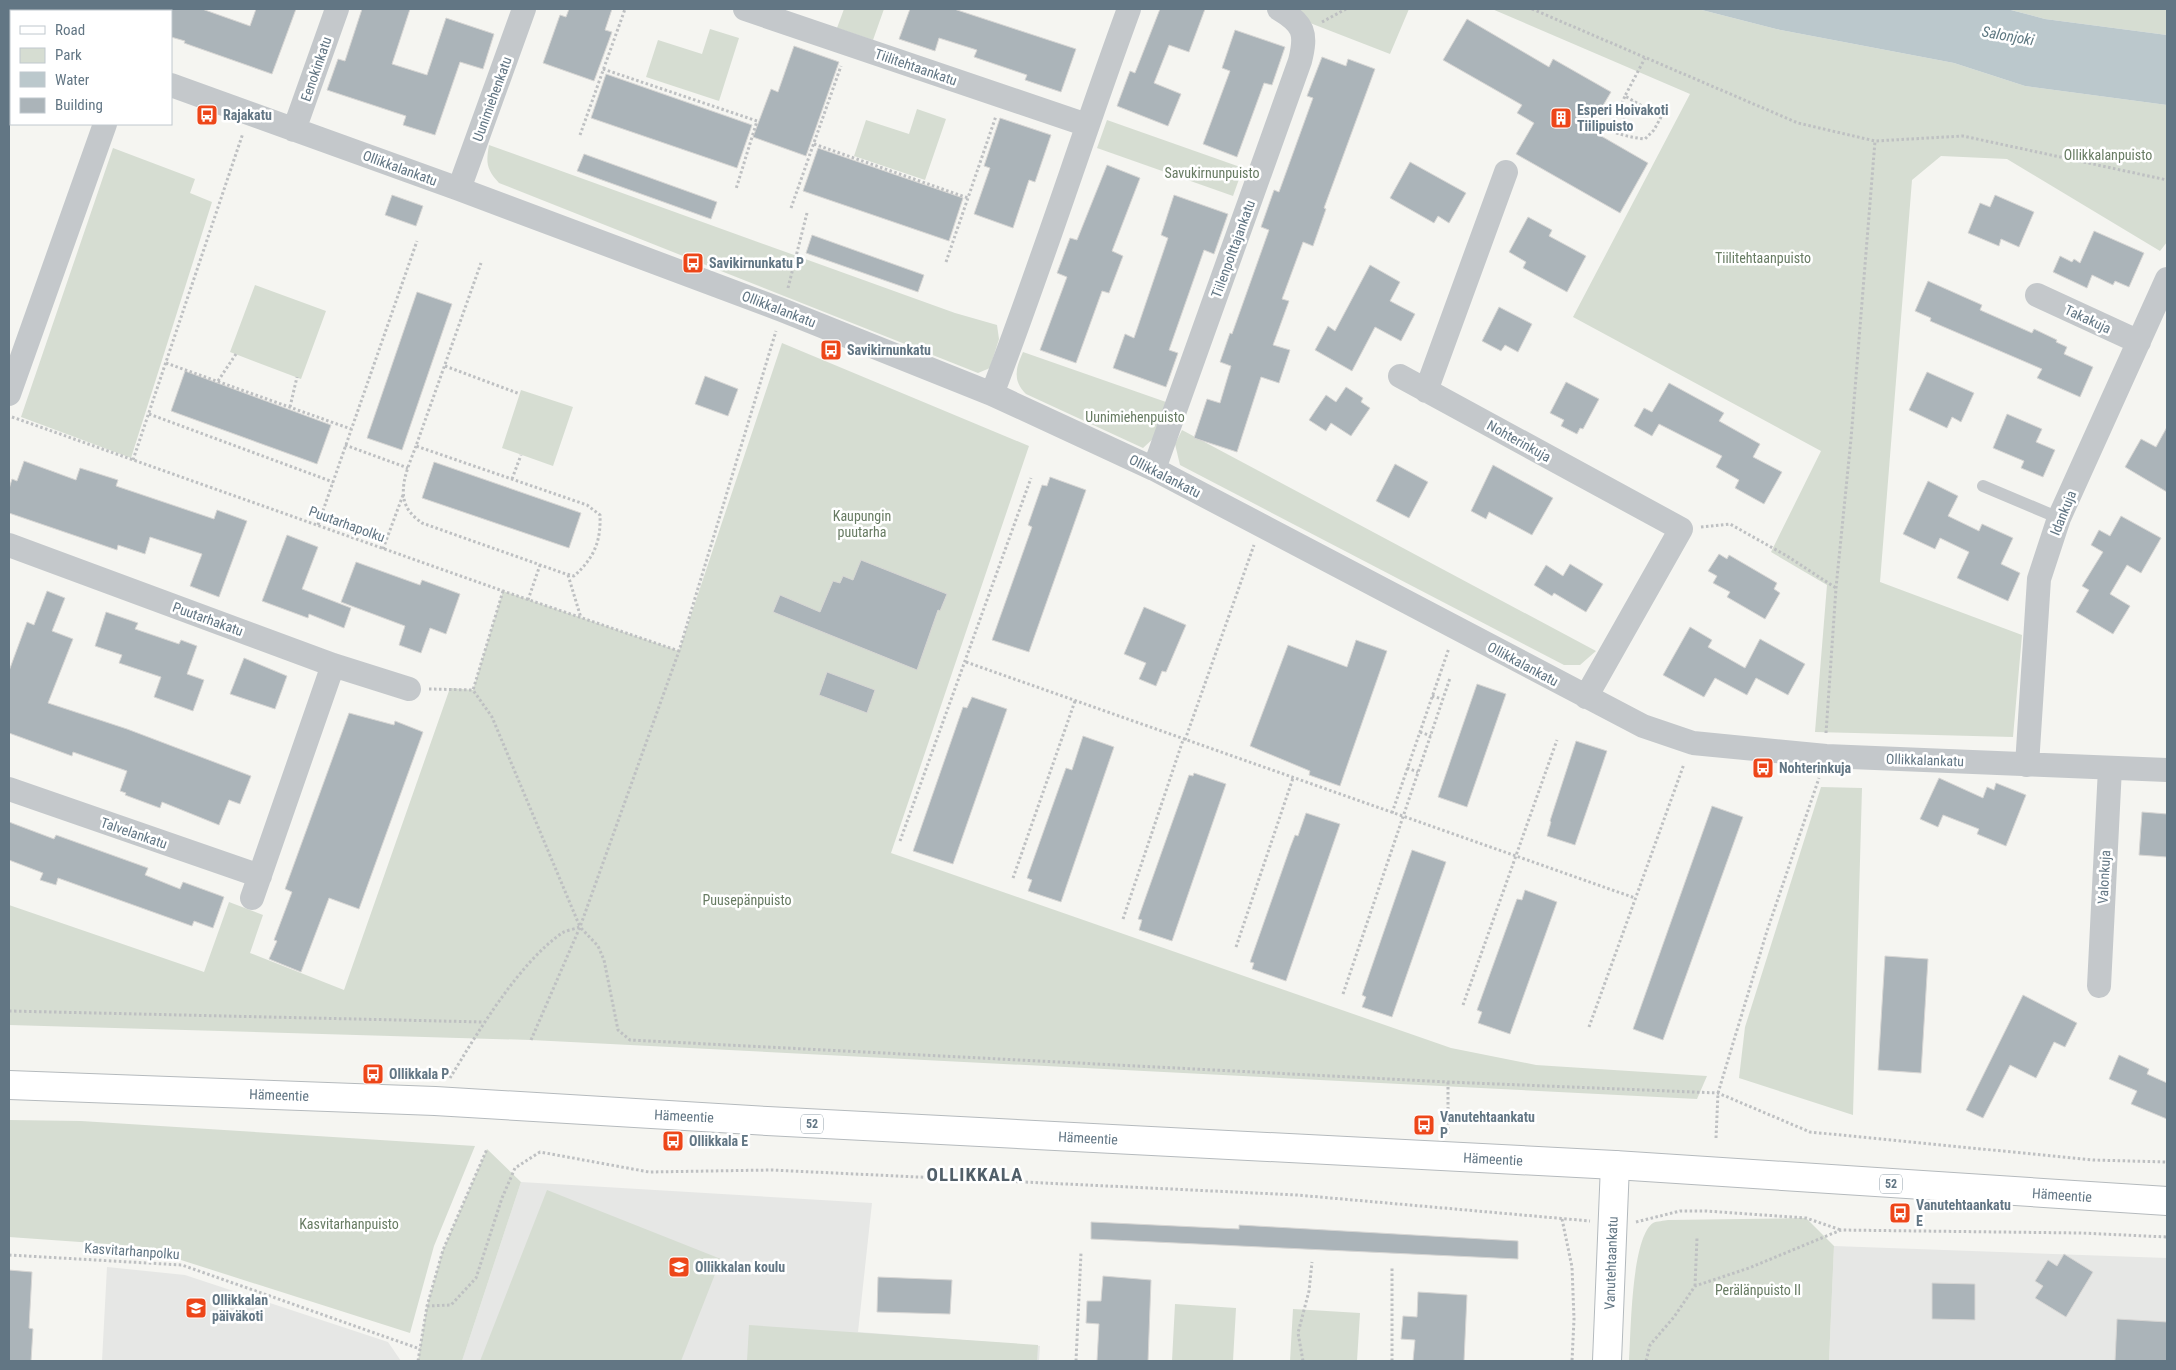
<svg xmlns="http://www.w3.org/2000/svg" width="2176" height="1370" font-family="'Roboto Condensed',sans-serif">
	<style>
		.built { fill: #e6e7e5 }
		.green { fill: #d6ddd2 }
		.water { fill: #bbc8cc }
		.building { fill: #abb4b9; stroke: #d7d6d4 }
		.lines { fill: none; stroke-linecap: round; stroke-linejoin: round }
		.secondary-casing { stroke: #b4babe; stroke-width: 30 }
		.primary-casing { stroke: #b5babd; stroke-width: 30 }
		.path { stroke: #bec0c2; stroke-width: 3; stroke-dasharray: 2.5 2.5; stroke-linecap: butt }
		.lane { stroke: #c4c8cb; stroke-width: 12 }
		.street { stroke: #c4c8cb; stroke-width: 24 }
		.secondary { stroke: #fff; stroke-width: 28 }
		.primary { stroke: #fff; stroke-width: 28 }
		.labels { text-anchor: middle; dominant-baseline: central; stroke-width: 5; stroke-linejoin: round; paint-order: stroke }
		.shield { fill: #fff; stroke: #919fa9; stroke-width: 1 }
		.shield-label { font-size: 12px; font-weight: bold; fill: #627684 }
		.street-label { font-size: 14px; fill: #627684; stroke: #fff }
		.poi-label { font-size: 14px; font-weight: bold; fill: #627684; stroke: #fff; text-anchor: start }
		.park-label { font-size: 14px; fill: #677b62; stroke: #fff }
		.water-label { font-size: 15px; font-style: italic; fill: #5e7881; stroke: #fff }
		.district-label { font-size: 19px; font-weight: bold; letter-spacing: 1px; fill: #515f69; stroke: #fff }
	</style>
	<rect width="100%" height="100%" fill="#f5f5f1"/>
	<path class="built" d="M521,1182L872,1203L858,1332L1040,1346L1039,1361H462Z
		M1834,1246L2167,1258V1361H1829Z
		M107,1267L185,1275L388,1342L401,1361H102Z"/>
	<path class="green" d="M844,9H884L873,40L837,28Z
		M1274,9H1409L1390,54Z
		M1492,9H1698L1776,29L1954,63L2025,86L2167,105V242L2160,251L2007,159L1941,156L1912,180L1880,582L2022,635L2013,737L1815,732L1827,585L1771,552L1821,451L1573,317L1690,94Z
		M2007,9H2167V35L2045,19Z
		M710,29L739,38L719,101L646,77L658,40L702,54Z
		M917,109L946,119L925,180L854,156L866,120L909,134Z
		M1107,120L1243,168L1233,196L1097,148Z
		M489,145L955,313L997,325L999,339L990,368L978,373L499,183C486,169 486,162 489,145Z
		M113,148L195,179L190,193L212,202L131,458L21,417Z
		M255,285L326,311L301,379L230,352Z
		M782,343L1029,446L891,853L1451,1048L1536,1065L1707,1076L1697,1099L531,1040L9,1025V905L204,972L229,902L263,915L250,953L344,990L450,688L473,690L503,591L679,651Z
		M1023,352L1166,402L1155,437L1143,448L1026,394C1012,380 1016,368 1023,352Z
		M521,390L573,407L553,466L502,448Z
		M1182,430L1596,651L1580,665H1564L1180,465L1175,444Z
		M1821,787L1862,788L1853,1115L1739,1078L1745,1027Z
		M9,1120L81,1121L475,1146L434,1246L410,1333L137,1246L9,1237Z
		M487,1149L521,1182L462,1361H418L427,1306L443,1250Z
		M547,1190L721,1259L681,1361H480Z
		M1806,1218L1834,1246L1829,1361H1629C1631,1334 1631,1238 1653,1223C1657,1221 1664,1221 1668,1220Z
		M1175,1304L1236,1308L1233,1361H1172Z
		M1293,1309L1360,1313L1357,1361H1290Z
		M749,1325L1038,1345L1037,1361H747Z"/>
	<path class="water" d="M1698,9H2007L2045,19L2167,35V105L2025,86L1954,63L1776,29Z"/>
	<path class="building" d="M171,9H202L250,26L256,9H296L272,74L184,43L185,41L171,37Z
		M362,9H410L392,64L427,75L446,18L494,34L483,69L460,62L435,135L403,125L406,116L327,90L338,59L345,61Z
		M569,9H612L605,30L612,32L594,81L543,63L560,15L566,17Z
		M910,9H954L1076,49L1061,92L1025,80L1027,75L974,57L977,50L939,38L935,51L899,39Z
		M1160,9H1205L1189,52L1169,45L1154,83L1181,94L1168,126L1117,106L1130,71L1135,73Z
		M1467,19L1549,67L1553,59L1611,92L1589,129L1648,163L1620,213L1516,154L1534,123L1517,113L1522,105L1443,60Z
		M1235,30L1285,47L1272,85L1264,83L1237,157L1203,144L1230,71L1222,68Z
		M794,46L839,62L806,156L753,137L771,89L778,92Z
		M1322,57L1346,66L1348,59L1375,69L1324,208L1326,209L1313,246L1303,242L1282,299L1289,301L1273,345L1290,350L1279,383L1261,377L1237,452L1194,438L1207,399L1220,403L1231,366L1220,362L1230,333L1232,334L1269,230L1261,227L1274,190L1279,192L1313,98L1307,96Z
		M606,74L752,125L737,168L591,118Z
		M1000,118L1051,135L1035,182L1029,180L1013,228L974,214L990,168L984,166Z
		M818,148L963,198L949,241L803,191Z
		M584,154L717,202L711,219L577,171Z
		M1410,162L1466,193L1449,223L1438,216L1434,223L1390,198Z
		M1107,165L1140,178L1112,251L1123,256L1109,293L1102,291L1076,363L1040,350L1067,277L1057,273L1070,238L1077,240Z
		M392,195L423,206L416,226L385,215Z
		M1174,195L1228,214L1214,254L1204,250L1169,350L1178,353L1166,387L1113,368L1125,334L1134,338L1168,238L1161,235Z
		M1995,195L2034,212L2019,247L2001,239L1999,246L1968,233L1980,203L1990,207Z
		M1528,217L1552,230L1549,236L1586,256L1567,292L1523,268L1526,262L1509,252Z
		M2094,231L2144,253L2129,287L2115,281L2113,285L2092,275L2087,288L2053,272L2060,256L2072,262L2074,259L2080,263Z
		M812,235L924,275L918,292L806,253Z
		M1370,265L1400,282L1390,301L1415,314L1401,341L1375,327L1352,371L1315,350L1328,326L1335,331Z
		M1928,281L1982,305L1980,310L2032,333L2034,329L2057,340L2056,342L2067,347L2064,354L2093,367L2080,397L2037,378L2042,369L1930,321L1931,318L1915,311Z
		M417,292L452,304L402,450L367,438Z
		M1499,307L1532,324L1518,352L1505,345L1501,351L1482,341Z
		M185,371L331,425L317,464L171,411Z
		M1927,372L1974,393L1961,422L1952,417L1947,428L1909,410Z
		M705,376L738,389L728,416L695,404Z
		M1566,382L1599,399L1583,429L1580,428L1577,434L1561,426L1564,420L1550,413Z
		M1669,383L1724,413L1719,421L1760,444L1753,457L1782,472L1764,504L1735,488L1739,480L1716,467L1722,456L1659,424L1652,436L1634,426L1644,408L1652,412Z
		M1346,387L1363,398L1361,402L1370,408L1351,436L1331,423L1326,431L1309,420L1326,395L1336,402Z
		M2007,414L2042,429L2036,442L2055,450L2043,477L2021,468L2024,461L1993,448Z
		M2167,427V492L2125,467L2141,439L2156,447Z
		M24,461L76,480L80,468L118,480L116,486L214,519L217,510L247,521L219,597L190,586L202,554L150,537L145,554L118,545L117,550L9,513V489L12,479L17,481Z
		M434,462L581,513L569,548L422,498Z
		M1395,464L1428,482L1409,518L1376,501Z
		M1493,465L1553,498L1532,535L1489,512L1486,519L1471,511Z
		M1050,477L1086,490L1029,652L992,640L1032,527L1028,525L1042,485L1047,486Z
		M1928,481L1958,496L1948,516L1979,531L1982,524L2013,538L2001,564L2020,573L2008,601L1957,578L1969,552L1940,538L1935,549L1903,534Z
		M2121,516L2161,538L2141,573L2127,565L2110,594L2130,606L2113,634L2076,612L2089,590L2082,586L2103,552L2091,545L2099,530L2110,536Z
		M287,535L318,547L302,589L351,608L344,628L309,614L308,618L262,601Z
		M1719,554L1727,559L1729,555L1777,583L1774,589L1780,593L1765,619L1727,597L1730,592L1713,583L1717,576L1708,571Z
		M861,560L947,594L940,611L938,610L917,670L773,612L780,595L820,612L833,581L840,583L843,576L853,580Z
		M356,562L420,585L422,580L460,594L446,634L430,628L421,653L399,645L405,626L341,602Z
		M1570,564L1603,584L1586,612L1554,593L1552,596L1534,585L1546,565L1563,576Z
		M47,591L65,598L52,631L73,639L48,703L127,729L251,776L240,804L229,800L219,825L162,802L160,808L125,795L126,793L120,791L127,771L73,752L72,756L9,733V671L27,622L34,625Z
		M1144,607L1186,625L1166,672L1162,671L1156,686L1139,679L1146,663L1124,654Z
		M106,612L138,623L135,629L179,644L181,640L197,646L187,674L204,680L193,711L154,697L161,677L119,663L122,655L95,646Z
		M1690,627L1712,640L1708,647L1745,668L1760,639L1805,664L1788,695L1756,678L1747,695L1715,678L1704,697L1663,675Z
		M1356,640L1387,651L1340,786L1309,775L1310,771L1250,746L1288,645L1347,667Z
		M244,658L287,676L275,709L230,694Z
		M827,672L875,690L867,713L819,695Z
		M1477,684L1506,694L1467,807L1438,797Z
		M972,697L1007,709L953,864L913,851L963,707L967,708Z
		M349,713L394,725L395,721L423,732L359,909L329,898L301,972L269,959L277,941L274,940L292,892L285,889Z
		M1083,736L1114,747L1061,902L1028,891L1032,880L1027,878L1066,768L1072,770Z
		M1576,741L1607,751L1575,845L1547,836L1551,822L1550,821Z
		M1194,773L1226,784L1172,941L1139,930L1142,920L1138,919L1189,775L1193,776Z
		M1939,778L1983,798L1987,787L1994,790L1996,783L2026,795L2006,846L1977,834L1979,829L1943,815L1938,827L1920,819Z
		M1712,806L1743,817L1663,1040L1633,1029Z
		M2142,812L2167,814V857L2139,855Z
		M1306,813L1340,824L1286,981L1252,969L1254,963L1250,962L1290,848L1295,835L1298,836Z
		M9,822L54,839L56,835L148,868L145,875L180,889L183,882L224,897L213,928L194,921L192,926L58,878L56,885L40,880L43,873L9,860Z
		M1412,850L1446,862L1392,1017L1362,1007L1366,997L1362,995Z
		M1525,890L1557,902L1510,1034L1478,1023L1482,1012L1477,1010L1517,899L1522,900Z
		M1885,956L1928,959L1921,1073L1878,1070Z
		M2023,995L2077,1023L2065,1047L2054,1042L2036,1078L2010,1065L1983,1118L1966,1110Z
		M2119,1055L2149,1069L2147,1074L2167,1083V1119L2131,1104L2137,1091L2109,1079Z
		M1091,1222L1239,1229V1225L1518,1241V1259L1091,1239Z
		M2064,1254L2093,1272L2066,1317L2035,1298L2043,1286L2035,1281L2048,1260L2057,1266Z
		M9,1270L32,1272L29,1328L33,1329L31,1361H9Z
		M1103,1276L1151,1280L1148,1361H1097L1099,1324L1086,1323L1087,1301H1101Z
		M878,1277L952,1280L950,1314L877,1312Z
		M1932,1283L1975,1284V1320L1932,1319Z
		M1418,1292L1467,1295L1464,1361H1413L1415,1340L1401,1339L1403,1316L1417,1317Z
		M2117,1319L2167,1322V1361H2115Z"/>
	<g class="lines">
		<g class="secondary-casing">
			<path id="secondary" d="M1607,1361L1615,1165"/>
		</g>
		<g class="primary-casing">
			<path id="primary" d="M9,1085L435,1101L767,1121L1615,1165L2167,1201"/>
		</g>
		<path class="path" d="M1532,9L1798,123L1875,141L1963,136L2167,180
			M1322,22L1346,9
			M603,69L757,121L736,189
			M1593,123C1611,132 1626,137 1645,139L1654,130L1661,117L1625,96L1645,58
			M1610,131L1625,96
			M1617,134L1633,101
			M580,135L625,9
			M814,144L968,198
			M791,208L841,66
			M946,262L996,116
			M788,288L807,213
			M166,363L351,429
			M445,366L520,394
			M218,381L236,354
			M290,407L297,377
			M149,414L333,482
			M12,417L503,591L679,651
			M345,445L408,468
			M416,446C409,465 395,493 410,512C413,516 418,520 422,523L563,573L574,576C594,558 601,542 600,515L587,505L416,446L481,263
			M133,460L243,133
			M512,479L521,455
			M318,525L417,241
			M1701,527L1730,524L1787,556L1836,588
			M383,549L403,495
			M568,575L581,618
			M503,591L473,690L492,717L580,927
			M528,600L540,565
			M966,662L1635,898
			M429,689L473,690
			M1432,696L1442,699
			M1420,732L1431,736
			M1826,733L1836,588L1851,439L1875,141
			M1185,740L1254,545
			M1407,768L1418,772
			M1392,813L1449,648
			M900,841L1031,478
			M1013,878L1075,701
			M1123,919L1183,740
			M1236,947L1293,778
			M1343,994L1450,678
			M1463,1005L1557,740
			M9,1011L484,1022
			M1589,1027L1684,764
			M531,1040L580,927L679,651L776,331
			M450,1078C478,1032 518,964 562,933C567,930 575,929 580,927L598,946L604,960L618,1030L630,1040L1448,1082L1718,1093L1810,1132L2093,1160L2167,1162
			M1448,1082V1134
			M1716,1138L1718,1093L1767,931L1819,778
			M1562,1219L1572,1267L1574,1319L1572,1361
			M1636,1222L1680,1211H1706L1806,1218L1841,1230
			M9,1255L182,1265L420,1349
			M1695,1286L1697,1238
			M427,1306L451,1305L476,1278L502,1198L515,1168L540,1152L649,1172L771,1170L1297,1195L1590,1221
			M418,1361L427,1306L443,1250L487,1149
			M1076,1361L1081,1253
			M1303,1361L1298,1333L1309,1291L1312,1262
			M1392,1361V1266
			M1646,1361L1650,1345L1674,1317L1695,1286L1749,1268L1841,1230L2081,1233L2167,1237"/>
		<path class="lane" d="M1983,486L2059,518"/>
		<path class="street" d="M745,9L1087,125
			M145,11L146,9
			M9,23L11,24
			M171,85L459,189L782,310L992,394L1154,469L1643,726L1693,743L1826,756L2167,770
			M294,130L337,9
			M459,189L524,9
			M2037,295L2139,342
			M1400,376L1681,529L1586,697
			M1426,391L1506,172
			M9,394L105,124
			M992,394C1041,267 1082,137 1129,9
			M1154,469L1300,61C1307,33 1304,24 1279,9
			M9,545L333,665L409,689
			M2027,765L2039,579L2059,518L2167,279
			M9,789L260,876
			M252,898L333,665
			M2099,986L2110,768"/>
		<use href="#secondary" class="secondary"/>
		<use href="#primary" class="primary"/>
	</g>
	<defs>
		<g id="bus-square" transform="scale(1.125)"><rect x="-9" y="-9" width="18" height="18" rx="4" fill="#ed4619" stroke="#fff"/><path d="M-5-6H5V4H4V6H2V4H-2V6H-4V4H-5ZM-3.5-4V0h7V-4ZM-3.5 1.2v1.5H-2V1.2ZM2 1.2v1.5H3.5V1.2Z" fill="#fff"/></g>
		<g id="building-square" transform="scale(1.125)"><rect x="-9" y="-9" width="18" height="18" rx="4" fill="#ed4619" stroke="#fff"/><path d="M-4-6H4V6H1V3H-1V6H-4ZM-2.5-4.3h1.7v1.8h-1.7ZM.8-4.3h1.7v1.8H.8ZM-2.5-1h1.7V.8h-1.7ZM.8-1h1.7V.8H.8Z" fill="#fff"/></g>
		<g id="school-square" transform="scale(1.125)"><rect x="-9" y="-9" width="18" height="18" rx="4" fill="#ed4619" stroke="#fff"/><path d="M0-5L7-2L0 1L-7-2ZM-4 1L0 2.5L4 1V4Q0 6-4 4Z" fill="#fff"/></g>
	</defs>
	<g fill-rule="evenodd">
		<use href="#bus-square" x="207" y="115"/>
		<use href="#building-square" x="1561" y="118"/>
		<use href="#bus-square" x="693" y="263"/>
		<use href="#bus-square" x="831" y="350"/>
		<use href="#bus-square" x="1763" y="768"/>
		<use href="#bus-square" x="373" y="1074"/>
		<use href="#bus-square" x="1424" y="1125"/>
		<use href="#bus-square" x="673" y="1141"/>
		<use href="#bus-square" x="1900" y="1213"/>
		<use href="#school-square" x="679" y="1267"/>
		<use href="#school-square" x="196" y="1308"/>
	</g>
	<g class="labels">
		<g class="shield">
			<rect x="801" y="1114.5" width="22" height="19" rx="4"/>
			<rect x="1880" y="1174.5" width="22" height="19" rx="4"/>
		</g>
		<g class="shield-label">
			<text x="812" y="1124">52</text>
			<text x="1891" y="1184">52</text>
		</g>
		<g class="street-label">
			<text transform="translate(916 67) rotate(19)">Tiilitehtaankatu</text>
			<text transform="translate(316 69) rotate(-71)">Eenokinkatu</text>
			<text transform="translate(492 99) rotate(-70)">Uunimiehenkatu</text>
			<text transform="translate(400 168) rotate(20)">Ollikkalankatu</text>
			<text transform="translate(1233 249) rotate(-70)">Tiilenpolttajankatu</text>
			<text transform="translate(779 309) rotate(21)">Ollikkalankatu</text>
			<text transform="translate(2088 319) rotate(25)">Takakuja</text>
			<text transform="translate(1519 441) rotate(29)">Nohterinkuja</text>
			<text transform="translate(1165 476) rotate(27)">Ollikkalankatu</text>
			<text transform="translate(2063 513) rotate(-68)">Idankuja</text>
			<text transform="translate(347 524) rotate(20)">Puutarhapolku</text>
			<text transform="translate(208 619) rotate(20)">Puutarhakatu</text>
			<text transform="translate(1523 664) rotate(28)">Ollikkalankatu</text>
			<text transform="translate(1925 760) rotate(2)">Ollikkalankatu</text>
			<text transform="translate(134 833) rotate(19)">Talvelankatu</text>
			<text transform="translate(2104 877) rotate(-87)">Valonkuja</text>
			<text transform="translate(279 1095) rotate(2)">Hämeentie</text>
			<text transform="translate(684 1116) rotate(3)">Hämeentie</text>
			<text transform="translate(1088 1138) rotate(3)">Hämeentie</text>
			<text transform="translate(1493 1159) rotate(3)">Hämeentie</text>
			<text transform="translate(2062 1195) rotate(4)">Hämeentie</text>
			<text transform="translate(132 1251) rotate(4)">Kasvitarhanpolku</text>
			<text transform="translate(1611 1263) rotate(-88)">Vanutehtaankatu</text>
		</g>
		<g class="poi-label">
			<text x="1577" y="110">Esperi Hoivakoti<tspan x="1577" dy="16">Tiilipuisto</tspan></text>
			<text x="223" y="115">Rajakatu</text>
			<text x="709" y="263">Savikirnunkatu P</text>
			<text x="847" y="350">Savikirnunkatu</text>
			<text x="1779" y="768">Nohterinkuja</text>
			<text x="389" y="1074">Ollikkala P</text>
			<text x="1440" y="1117">Vanutehtaankatu<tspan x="1440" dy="16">P</tspan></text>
			<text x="689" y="1141">Ollikkala E</text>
			<text x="1916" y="1205">Vanutehtaankatu<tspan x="1916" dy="16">E</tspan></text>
			<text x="695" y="1267">Ollikkalan koulu</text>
			<text x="212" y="1300">Ollikkalan<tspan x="212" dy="16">päiväkoti</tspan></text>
		</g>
		<g class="park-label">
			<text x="2108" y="155">Ollikkalanpuisto</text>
			<text x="1212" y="173">Savukirnunpuisto</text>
			<text x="1763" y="258">Tiilitehtaanpuisto</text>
			<text x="1135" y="417">Uunimiehenpuisto</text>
			<text x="862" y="516">Kaupungin<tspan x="862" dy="16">puutarha</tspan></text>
			<text x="747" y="900">Puusepänpuisto</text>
			<text x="349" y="1224">Kasvitarhanpuisto</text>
			<text x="1758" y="1290">Perälänpuisto II</text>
		</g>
		<g class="water-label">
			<text transform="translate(2008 36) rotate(10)">Salonjoki</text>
		</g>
		<g class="district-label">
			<text x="975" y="1174">OLLIKKALA</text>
		</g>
	</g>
	<rect width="2176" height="1370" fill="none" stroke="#627684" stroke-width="20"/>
	<rect x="10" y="10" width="162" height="115" fill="#ffffff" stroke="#c0c8ce"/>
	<rect x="20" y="26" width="25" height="8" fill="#ffffff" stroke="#c0c8ce"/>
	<text x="55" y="35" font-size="15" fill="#627684">Road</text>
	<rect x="20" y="48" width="25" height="15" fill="#d6ddd2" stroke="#c0c8ce"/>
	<text x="55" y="60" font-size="15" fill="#627684">Park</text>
	<rect x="20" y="72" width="25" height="15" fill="#bbc8cc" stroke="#c0c8ce"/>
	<text x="55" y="85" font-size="15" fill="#627684">Water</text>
	<rect x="20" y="98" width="25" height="15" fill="#abb4b9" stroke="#c0c8ce"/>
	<text x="55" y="110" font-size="15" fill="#627684">Building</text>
</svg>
